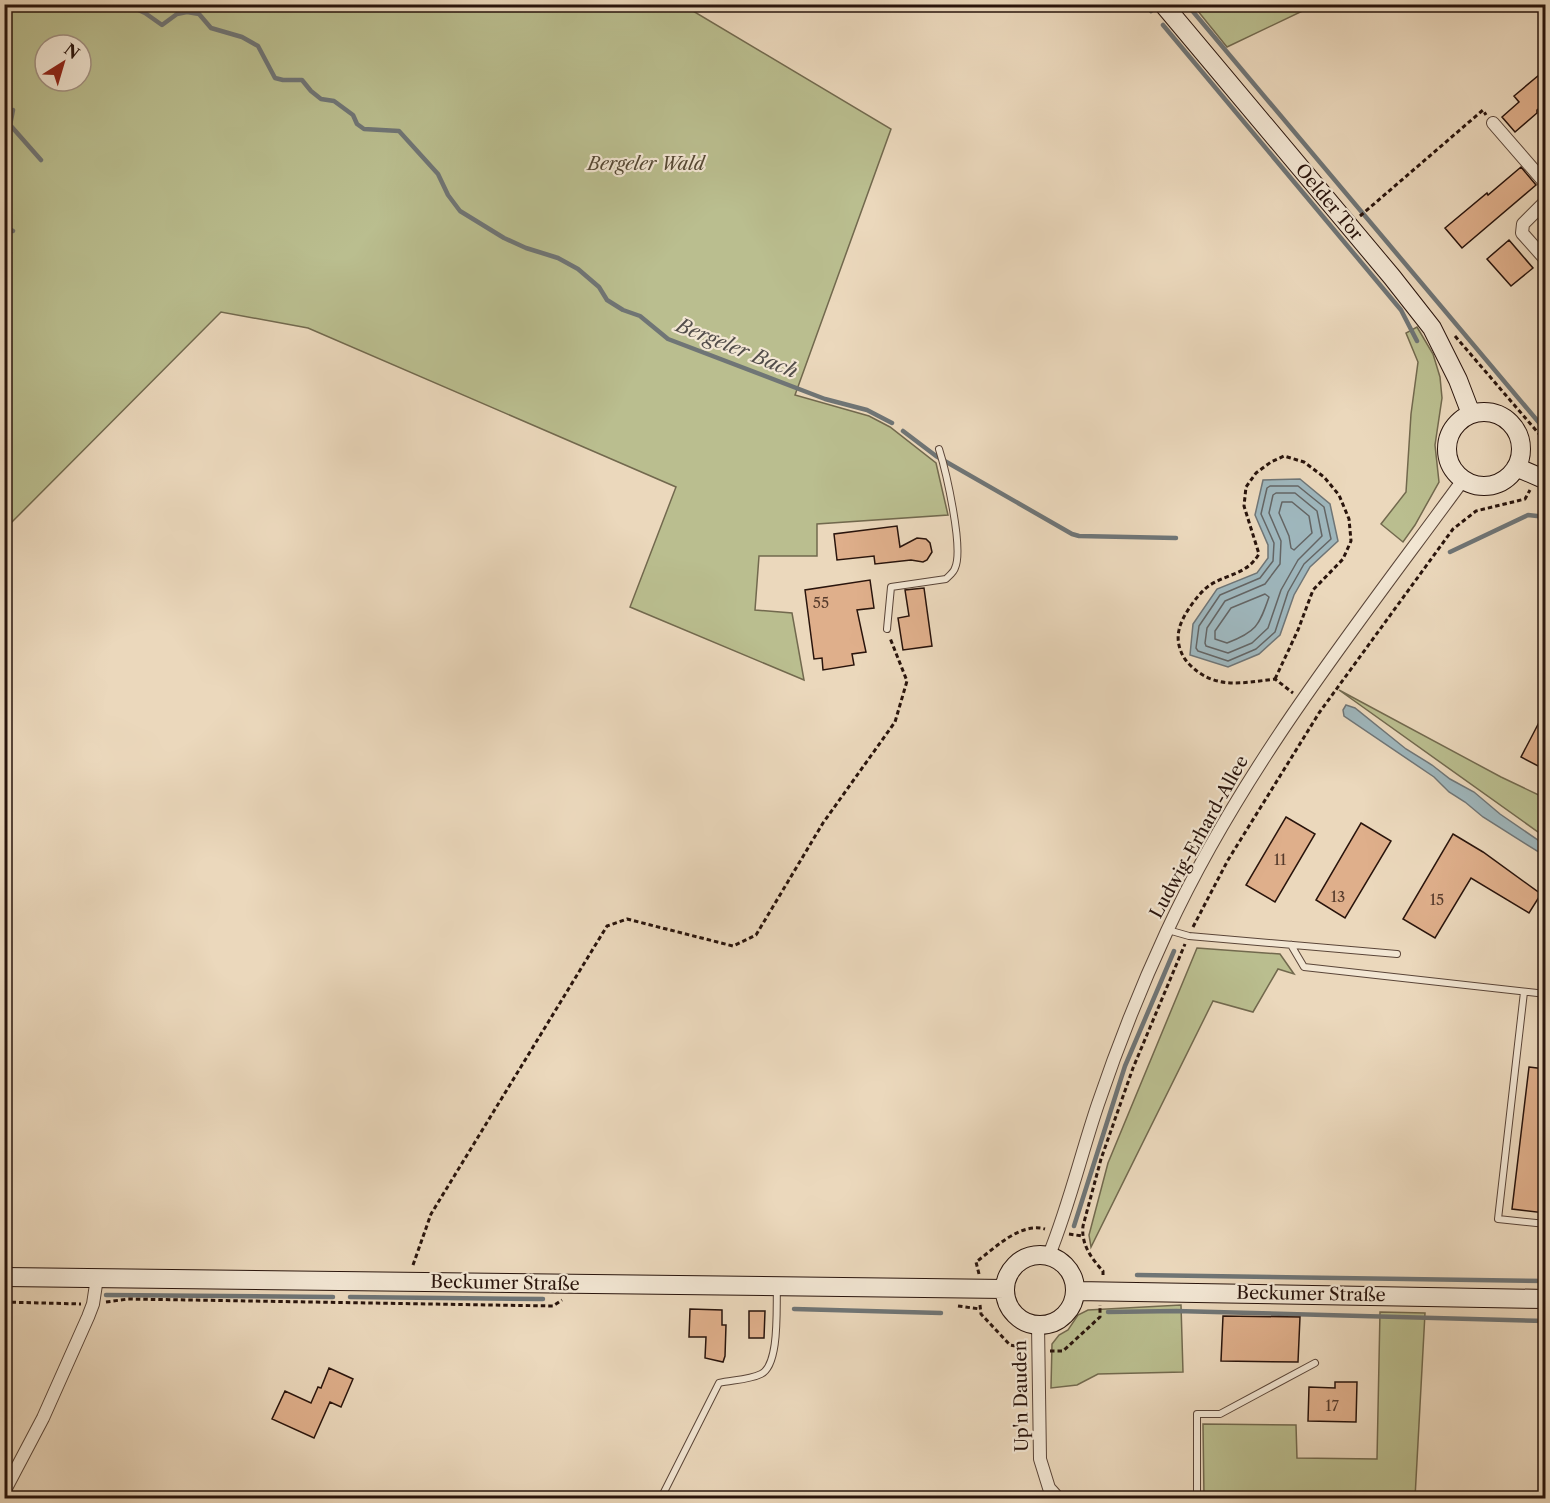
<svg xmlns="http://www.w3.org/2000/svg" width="1550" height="1503" font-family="'Libre Caslon Text',serif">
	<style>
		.green { fill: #babe8f; stroke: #72694e; stroke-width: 1.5; fill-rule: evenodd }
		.water { fill: #9eb6bc; stroke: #6f7576; stroke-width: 1.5 }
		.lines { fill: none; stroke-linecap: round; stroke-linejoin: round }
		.shore { stroke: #646564; stroke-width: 1.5 }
		.stream { stroke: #6f7576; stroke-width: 4.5 }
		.building { fill: #dfaf8b; stroke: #29140c; stroke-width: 1.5 }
		.service-casing { stroke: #5a4538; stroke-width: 8 }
		.minor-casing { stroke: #5a4538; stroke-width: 14 }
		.secondary-casing { stroke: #29140c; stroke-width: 20 }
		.path { stroke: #29140c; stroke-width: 3; stroke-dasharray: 4.5 3; stroke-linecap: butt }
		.service { stroke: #f2e6d3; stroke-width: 6 }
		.minor { stroke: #f2e6d3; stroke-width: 12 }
		.secondary { stroke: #f2e6d3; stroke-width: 18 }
		.labels { text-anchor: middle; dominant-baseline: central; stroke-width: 4.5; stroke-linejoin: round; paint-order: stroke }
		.number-label { font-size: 15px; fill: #563b2c }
		.park-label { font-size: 18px; font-style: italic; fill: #544733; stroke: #f2e6d3 }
		.street-label { font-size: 18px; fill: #29140c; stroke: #f2e6d3 }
		.water-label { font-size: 20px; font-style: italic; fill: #524d4a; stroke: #f2e6d3 }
	</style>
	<rect width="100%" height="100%" fill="#ebd8bc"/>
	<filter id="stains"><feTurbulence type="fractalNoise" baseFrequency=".00333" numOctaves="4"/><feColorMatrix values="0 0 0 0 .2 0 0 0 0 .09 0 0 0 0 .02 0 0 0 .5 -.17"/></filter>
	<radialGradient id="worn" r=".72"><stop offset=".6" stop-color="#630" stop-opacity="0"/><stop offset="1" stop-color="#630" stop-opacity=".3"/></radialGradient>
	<path class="green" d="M5,4L683,5L891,129L795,395L869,416L890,427L936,463L948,515L817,524V556H759L755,610L792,613L804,680L630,607L676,487L308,328L221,312L5,529ZM45,45H81V81H45Z
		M1193,5V4L1315,5L1227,47Z
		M1417,327L1433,354L1440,377L1442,398L1435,445L1439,482L1415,525L1403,542L1381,524L1406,492L1411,414L1418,362L1406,333Z
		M1339,690L1501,777L1545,798V837Z
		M1197,948L1280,954L1294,974L1278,969L1253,1012L1213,1001L1091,1247L1089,1235L1108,1163Z
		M1181,1305L1183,1372L1098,1374L1077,1385L1051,1388L1052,1344L1059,1335L1068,1330L1078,1315L1088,1310Z
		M1380,1312L1425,1313L1415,1498H1204L1203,1424L1296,1425L1297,1458L1377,1459Z"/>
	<path class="water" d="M1300,479L1330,504L1338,541L1310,567L1294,595L1280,635L1259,654L1228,667L1190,655L1193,624L1217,589L1257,573L1268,558V545L1255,515L1263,480Z
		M1346,705L1355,708L1406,749L1432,765L1450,779L1474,792L1500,814L1545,845V856L1483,817L1465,802L1449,792L1434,777L1344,716L1343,710Z"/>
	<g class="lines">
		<path class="shore" d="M1270,486H1298L1324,507L1331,539L1304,564L1288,592L1275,632L1256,649L1228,661L1198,651L1196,648L1199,626L1220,595L1260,578L1273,561L1274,543L1261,514L1267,488Z
			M1276,493H1295L1317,511L1322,536L1298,560L1281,590L1268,628L1252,643L1228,653L1206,646L1205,643L1207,628L1225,601L1265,584L1280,564L1281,541L1269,513L1273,495Z
			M1282,502H1292L1309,516L1312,533L1294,550L1291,548L1289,536L1279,513Z
			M1265,594L1269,597C1259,626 1256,632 1227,643L1215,639V631L1231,608Z"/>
		<path class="stream" d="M125,4L145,13L162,25L177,14L187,12L199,14L211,28L242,37L258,46L275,78L283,80H302L311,91L321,99L334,101L353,115L357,124L364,129L399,131L438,174L448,195L460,211L504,238L526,248L558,258L578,269L599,287L607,300L623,310L640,316L668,339L825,399L867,410L892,423
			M1145,4L1151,11
			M1190,8L1546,431
			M1163,25L1401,310L1417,341
			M4,86L6,93
			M11,126L41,160
			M4,155L13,110
			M4,226L13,231
			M4,251L10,253
			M903,431L936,456L1072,534L1079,536L1176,538
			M1450,552L1528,515L1546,517
			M1074,1226L1125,1066L1174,951
			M1137,1275L1546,1281
			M106,1295L333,1297
			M350,1297L543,1299
			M794,1309L941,1313
			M1108,1312L1176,1311L1546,1321"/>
	</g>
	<path class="building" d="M1539,75L1545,83V103L1537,110V113L1515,132L1502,117L1519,102L1514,96Z
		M1521,167L1536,185L1462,248L1445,228L1487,193L1488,195Z
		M1509,240L1533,268L1511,286L1487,259Z
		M897,526L900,547L917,538L926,539L930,543L932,552L927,560L923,562L911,560L875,564L874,556L837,560L834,534Z
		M870,580L874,608L857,610L866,652L852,654L854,665L823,670L822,658L814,659L805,590Z
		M924,588L932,646L903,650L898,618L909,616L905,590Z
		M1545,711V757L1540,767L1521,757Z
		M1286,817L1315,834L1275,902L1246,885Z
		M1361,823L1391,841L1345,918L1316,900Z
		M1453,834L1483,852L1541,894L1529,913L1471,878L1435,938L1403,919Z
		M1529,1067L1545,1069V1213L1512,1209Z
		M690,1309L722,1310V1325H726L725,1356L723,1362L705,1358L706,1337H689Z
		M749,1311H765L764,1338H749Z
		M1223,1316L1300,1317L1298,1362L1221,1361Z
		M329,1368L353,1379L341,1407L330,1402L314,1438L272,1419L285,1391L311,1403L318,1387L321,1388Z
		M1335,1382H1357L1356,1422L1308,1421L1309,1387L1335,1388Z"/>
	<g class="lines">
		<g class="service-casing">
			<path id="service" d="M887,629L891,587L946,579C949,576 954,572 955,568C964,549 946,471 939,449
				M1168,930L1189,936L1397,954
				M1291,945L1304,967L1546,994
				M1524,992L1498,1219L1546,1224
				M661,1498L719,1383C732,1380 749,1380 761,1374C780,1365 776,1307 777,1288
				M1197,1498V1414H1220L1315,1363"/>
		</g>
		<g class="minor-casing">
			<path id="minor" d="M1493,123L1546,184
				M1546,201L1523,224L1522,233L1546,260
				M1049,1255C1069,1206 1081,1154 1098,1104C1118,1045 1141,987 1167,931C1243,767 1357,625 1463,480
				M1038,1325L1040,1459L1049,1488L1058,1498
				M4,1492L43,1418L88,1317L93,1304L97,1278"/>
		</g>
		<g class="secondary-casing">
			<path id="secondary" d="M1163,4L1392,277L1432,328L1458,380L1471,414
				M1447 449a37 37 0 1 1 74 0a37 37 0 1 1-74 0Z
				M1516,467L1546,480
				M1005 1290a35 35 0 1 1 70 0a35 35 0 1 1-70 0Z
				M4,1277L1005,1289
				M1076,1291L1546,1299"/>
		</g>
		<path class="path" d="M1360,216L1483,110L1486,115
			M1455,336L1546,442
			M1275,679L1298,630L1313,590L1343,559L1351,541L1349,519L1339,495L1324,477L1304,462L1284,456L1271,462L1256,473L1246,487L1244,506L1259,554C1246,575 1229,573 1210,585C1199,592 1181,617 1179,630C1176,642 1181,656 1189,664C1214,690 1242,683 1275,679L1293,693
			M1193,927L1228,860L1319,713L1453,529L1476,511L1525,499L1530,490
			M1069,1234L1082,1236
			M413,1265L431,1214L607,926L627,919L733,946L756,935L823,823L895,722L907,681L890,638
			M979,1274L976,1262C995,1248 1020,1222 1045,1229
			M1103,1275V1271C1091,1258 1081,1244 1083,1226L1101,1159L1133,1068L1185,944
			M4,1302L81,1304
			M106,1302L128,1299L553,1306L562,1300
			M980,1305L981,1314L1010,1345L1026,1348
			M958,1306L980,1309
			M1050,1351H1063L1100,1317V1305"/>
		<use href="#service" class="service"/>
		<use href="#minor" class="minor"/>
		<use href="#secondary" class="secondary"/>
	</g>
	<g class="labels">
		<g class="number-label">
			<text x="821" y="602">55</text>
			<text x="1280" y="859">11</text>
			<text x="1338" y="896">13</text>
			<text x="1437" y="899">15</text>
			<text x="1332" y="1405">17</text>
		</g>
		<g class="park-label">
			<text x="646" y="164">Bergeler Wald</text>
		</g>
		<g class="street-label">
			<text transform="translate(1329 202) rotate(50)">Oelder Tor</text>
			<text transform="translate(1199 837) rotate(-61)">Ludwig-Erhard-Allee</text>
			<text transform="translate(505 1283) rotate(1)">Beckumer Straße</text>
			<text transform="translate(1311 1294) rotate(1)">Beckumer Straße</text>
			<text transform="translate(1021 1396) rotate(-91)">Up'n Dauden</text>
		</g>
		<g class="water-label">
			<text transform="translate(737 348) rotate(22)">Bergeler Bach</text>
		</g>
	</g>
	<rect width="1550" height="1503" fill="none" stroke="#ebd8bc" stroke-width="24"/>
	<rect x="6" y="6" width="1538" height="1491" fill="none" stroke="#29140c" stroke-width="3"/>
	<rect x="12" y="12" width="1526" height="1479" fill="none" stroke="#29140c" stroke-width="1.5"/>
	<g transform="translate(63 63) rotate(37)"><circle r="28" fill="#f2e6d3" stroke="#a29283" stroke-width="1.5"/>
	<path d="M0-4.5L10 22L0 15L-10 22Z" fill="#8f2418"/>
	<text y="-9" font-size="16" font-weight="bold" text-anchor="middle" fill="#29140c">N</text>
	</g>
	<rect width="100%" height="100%" filter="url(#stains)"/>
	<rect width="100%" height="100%" fill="url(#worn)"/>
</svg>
